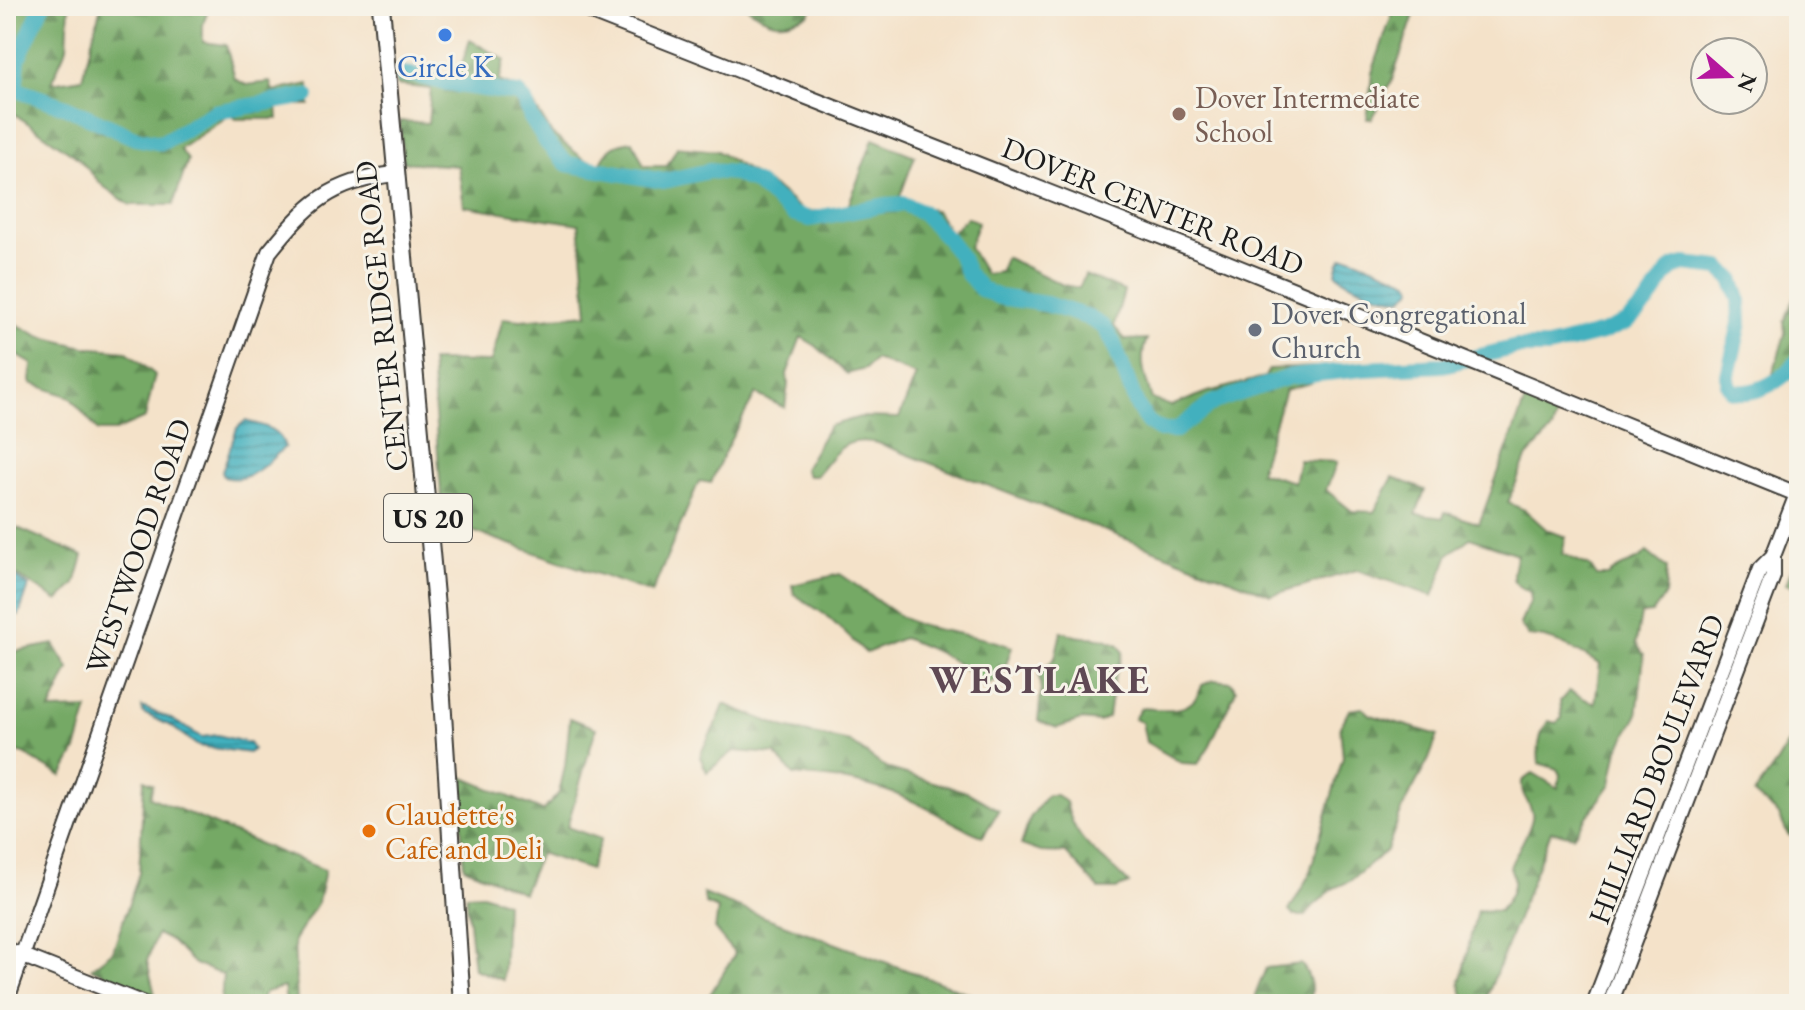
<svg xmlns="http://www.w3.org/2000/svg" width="1805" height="1010" font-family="'EB Garamond',serif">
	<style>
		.forest { fill: url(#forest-firs); stroke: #486240; stroke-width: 2 }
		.water { fill: url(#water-rules); stroke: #2f666d; stroke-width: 2 }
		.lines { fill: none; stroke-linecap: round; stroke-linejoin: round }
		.stream { stroke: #42b0be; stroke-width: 3 }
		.river { stroke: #42b0be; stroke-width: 16 }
		.secondary-casing { stroke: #3c3a36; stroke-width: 18 }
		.primary-casing { stroke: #3c3a36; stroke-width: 20 }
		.secondary { stroke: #fff; stroke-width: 14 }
		.primary { stroke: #fff; stroke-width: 16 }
		.shop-dot { fill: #3f7fe0; stroke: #f7f3e8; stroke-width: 3 }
		.education-dot { fill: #8d6e63; stroke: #f7f3e8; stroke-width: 3 }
		.worship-dot { fill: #6b7280; stroke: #f7f3e8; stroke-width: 3 }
		.food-dot { fill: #e8710a; stroke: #f7f3e8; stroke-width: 3 }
		.labels { text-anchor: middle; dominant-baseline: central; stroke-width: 6; stroke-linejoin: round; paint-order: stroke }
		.shield { fill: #f7f3e8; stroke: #5e5c59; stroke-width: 2 }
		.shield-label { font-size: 28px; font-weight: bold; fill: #1c1c1c }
		.shop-label { font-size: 30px; fill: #366cbe; stroke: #f7f3e8 }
		.education-label { font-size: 30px; fill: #785e54; stroke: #f7f3e8; text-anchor: start }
		.street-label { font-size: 30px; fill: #1c1c1c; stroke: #f7f3e8 }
		.worship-label { font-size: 30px; fill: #5b616d; stroke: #f7f3e8; text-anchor: start }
		.food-label { font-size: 30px; fill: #c56008; stroke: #f7f3e8; text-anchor: start }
		.district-label { font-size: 38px; font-weight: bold; letter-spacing: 2px; fill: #5f4954; stroke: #f7f3e8 }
	</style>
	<defs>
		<pattern id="forest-firs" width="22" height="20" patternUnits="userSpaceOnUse" patternTransform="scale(2)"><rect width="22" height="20" fill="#74a965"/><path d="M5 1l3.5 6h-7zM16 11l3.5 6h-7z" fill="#5e8952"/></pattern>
		<pattern id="water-rules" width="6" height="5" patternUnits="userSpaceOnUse" patternTransform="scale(2)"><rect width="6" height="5" fill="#42b0be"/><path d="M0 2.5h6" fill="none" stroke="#368e9a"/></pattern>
	</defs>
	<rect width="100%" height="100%" fill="#f7f3e8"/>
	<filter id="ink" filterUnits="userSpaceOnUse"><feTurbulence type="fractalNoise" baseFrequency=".0125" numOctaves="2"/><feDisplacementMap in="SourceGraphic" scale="16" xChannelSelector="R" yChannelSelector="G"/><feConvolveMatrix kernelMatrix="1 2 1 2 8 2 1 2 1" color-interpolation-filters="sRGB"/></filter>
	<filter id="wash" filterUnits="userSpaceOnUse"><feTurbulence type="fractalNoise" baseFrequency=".006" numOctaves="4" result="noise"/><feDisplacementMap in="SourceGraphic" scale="32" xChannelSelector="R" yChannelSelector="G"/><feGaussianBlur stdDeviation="1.8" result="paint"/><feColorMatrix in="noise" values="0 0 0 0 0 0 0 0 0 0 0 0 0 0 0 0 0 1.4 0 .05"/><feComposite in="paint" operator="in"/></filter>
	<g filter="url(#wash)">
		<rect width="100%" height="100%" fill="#f4e2c9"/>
		<path class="forest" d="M6,6H69L67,47L51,83L82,78L101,6H209L203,25V42L226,45L235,79L246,85L270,82L273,91L309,84L310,105H277L278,119H236L231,114L180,149L188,160L173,205H130L103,186L78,158L6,108Z
			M745,6H813L809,14C778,27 772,25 745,6Z
			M1395,6H1417L1392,80L1372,119H1367L1372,73Z
			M470,40L505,60L499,81L525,91L552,134L584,159L600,164C609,147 614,143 633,141L644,166H667L677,147L717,151L777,189L804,212L847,209L873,139L915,156L899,199L936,211L951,233L967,217L978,222L969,247L985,274L1000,272L1005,257L1063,285L1079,288L1085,275L1124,291L1114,326L1125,340L1147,339C1138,360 1145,377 1152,399L1171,406L1208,392L1265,377L1269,369L1316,367L1311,383L1285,390L1259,472L1294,482L1299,460L1337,462L1326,490L1352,511L1374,512L1393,477L1425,490L1416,514L1443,518L1445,512L1479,524L1527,395L1559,408L1552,430L1526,458L1508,503L1525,510L1547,530L1566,537L1562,554L1590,566L1596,576H1608C1622,561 1633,567 1647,552L1667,568L1665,595L1652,613L1641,614L1636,643L1644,655L1637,716L1618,749L1611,784L1573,836L1551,831L1487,997L1507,1004H1465L1460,983L1477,910L1499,911C1510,899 1518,883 1510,867C1515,853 1535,825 1532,812C1528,798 1521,798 1522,781L1533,773L1558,788L1560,775L1557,769L1539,763C1537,747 1539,734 1548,721L1556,723L1562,718L1560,701L1569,691L1595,704L1600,664C1576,651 1556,637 1528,636L1520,624L1531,600L1530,592C1507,583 1512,576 1517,554L1470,538L1449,554L1433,596L1357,570L1271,595L878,443C843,436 837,451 816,476H808L804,469L829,426L860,417L899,418L916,375L875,359L865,369L847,374L816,346L801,337L787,374L788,384L785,408L756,394C739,423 723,452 711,483L699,481L652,593L443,521L431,361L491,362L503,318L521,320L588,314L579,224L464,206L458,166L403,162L400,121L428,123L431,89L397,85L396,70L456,81Z
			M1799,287V359L1777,382L1771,380L1785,334L1784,322Z
			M6,319L39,336L84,347L126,351L155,375L145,418L115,431H98L70,397L31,383L32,364L6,349Z
			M6,523L83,556L75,584L58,601L6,568Z
			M1799,549V590L1786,584Z
			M840,574C867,591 895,619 926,627C955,634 984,636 1012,647L1002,677L983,687C963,662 933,649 903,638L866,653L827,616L794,594L792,585Z
			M1061,632H1066C1077,639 1086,636 1099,638C1106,638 1113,643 1119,645L1123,652L1113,683L1108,717L1099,722L1081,720L1057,728L1038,721L1041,692L1039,673L1055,658Z
			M54,644L69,669L50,710L88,709L76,750L62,776L24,754L6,750V653Z
			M1214,680L1231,682L1236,690L1210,745L1198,764L1182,763L1146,742L1142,722L1134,719L1141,708C1167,709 1193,716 1202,685Z
			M724,704L785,728L850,742L886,768L967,792L999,810L983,836C957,827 936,811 910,800C873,783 835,778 794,775L775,754L734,751L707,772L700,757C706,738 719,723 724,704Z
			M1363,708L1371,715L1438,735L1429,759L1402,809L1387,850L1350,881L1334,888L1310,909L1306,916H1294L1289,911L1309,875L1343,757L1340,728L1349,710Z
			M570,718L596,728L567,827L601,839L590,870L540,853L523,893L464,867L458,775L543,811L559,793L565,766Z
			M1799,725V839L1788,835L1779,815L1754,794L1777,762Z
			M144,780L153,784L150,797L276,851L325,870L318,902L294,940L297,1004H286L284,987L265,992L259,1004H221L223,975L194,964L171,941L157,934L147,961L155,995L91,968L113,951L139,873Z
			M1047,795H1056L1066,802C1076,848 1101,852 1129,884L1116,889H1099L1066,853L1041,852L1021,845L1030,818Z
			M483,894L506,903L503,980L474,969L466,895Z
			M703,894L968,993L987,1002L704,1004L735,954L715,930L718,909L706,904Z
			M1301,964C1310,974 1315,992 1307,1004H1256V993L1266,968Z"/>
		<path class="water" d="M1343,257H1351L1407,280L1412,284L1413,289L1402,298C1388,300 1345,284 1336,273L1339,262Z
			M245,421C262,425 279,428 285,447C267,462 250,485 224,477L222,472L237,428Z
			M6,570L29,586L19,615L6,610Z
			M142,707L169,718L202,737L218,735L249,743L253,749L249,753L198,746L171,726L143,713Z"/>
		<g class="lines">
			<path class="stream" d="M6,88L15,89"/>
			<path class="river" d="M42,6L18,59L15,89L66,107L135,138L161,143L215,112L307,96
				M400,74L414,75L451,84L518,94L525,101L531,118L547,143L567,164L664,181L709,171L734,173L756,183L793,214L810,219L886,205L903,204L922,212L948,239L961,258L967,273L981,289L999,297L1046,304L1087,317L1104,327L1113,342L1138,408L1148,422L1160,430H1176L1214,402L1289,377L1363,369L1443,365L1517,347H1548L1602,333L1627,322L1648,302L1666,275L1674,267L1685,264L1720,268L1732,279L1739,299L1740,323L1728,375V385L1733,391C1756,397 1787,378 1799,359"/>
		</g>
	</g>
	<g filter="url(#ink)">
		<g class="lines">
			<g class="secondary-casing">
				<path id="secondary" d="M576,6L1223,261L1799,495
					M6,949L144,1004
					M6,1002L269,252C307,205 330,181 395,174
					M1594,1004L1760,569L1773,556
					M1610,1004L1773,576V556L1799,489"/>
			</g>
			<g class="primary-casing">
				<path id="primary" d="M381,6L436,607L462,1004"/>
			</g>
			<use href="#secondary" class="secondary"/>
			<use href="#primary" class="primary"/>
		</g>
	</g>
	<circle class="shop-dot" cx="445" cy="35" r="8"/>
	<circle class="education-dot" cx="1179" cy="114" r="8"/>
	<circle class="worship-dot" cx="1255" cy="330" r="8"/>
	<circle class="food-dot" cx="369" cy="831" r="8"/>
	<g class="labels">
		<rect class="shield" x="384" y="494" width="88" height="48" rx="6"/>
		<g class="shield-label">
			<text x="428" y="518">US 20</text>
		</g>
		<g class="shop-label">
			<text x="445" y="66">Circle K</text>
		</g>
		<g class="education-label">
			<text x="1195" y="97">Dover Intermediate<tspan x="1195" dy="34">School</tspan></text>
		</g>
		<g class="street-label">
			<text transform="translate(1153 206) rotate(22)">DOVER CENTER ROAD</text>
			<text transform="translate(381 316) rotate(-96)">CENTER RIDGE ROAD</text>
			<text transform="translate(138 546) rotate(-71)">WESTWOOD ROAD</text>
			<text transform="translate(1656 769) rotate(-69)">HILLIARD BOULEVARD</text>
		</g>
		<g class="worship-label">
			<text x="1271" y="313">Dover Congregational<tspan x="1271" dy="34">Church</tspan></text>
		</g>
		<g class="food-label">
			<text x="385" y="814">Claudette's<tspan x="385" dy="34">Cafe and Deli</tspan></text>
		</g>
		<g class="district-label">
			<text x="1040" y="679">WESTLAKE</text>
		</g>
	</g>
	<rect width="1805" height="1010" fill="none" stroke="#f7f3e8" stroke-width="32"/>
	<g transform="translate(1729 76) rotate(110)"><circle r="38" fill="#f7f3e8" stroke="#9f9d96" stroke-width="2"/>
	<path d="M0-6L14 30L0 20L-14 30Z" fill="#b5179e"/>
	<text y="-12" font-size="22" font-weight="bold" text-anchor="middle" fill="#1c1c1c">N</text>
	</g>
</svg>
